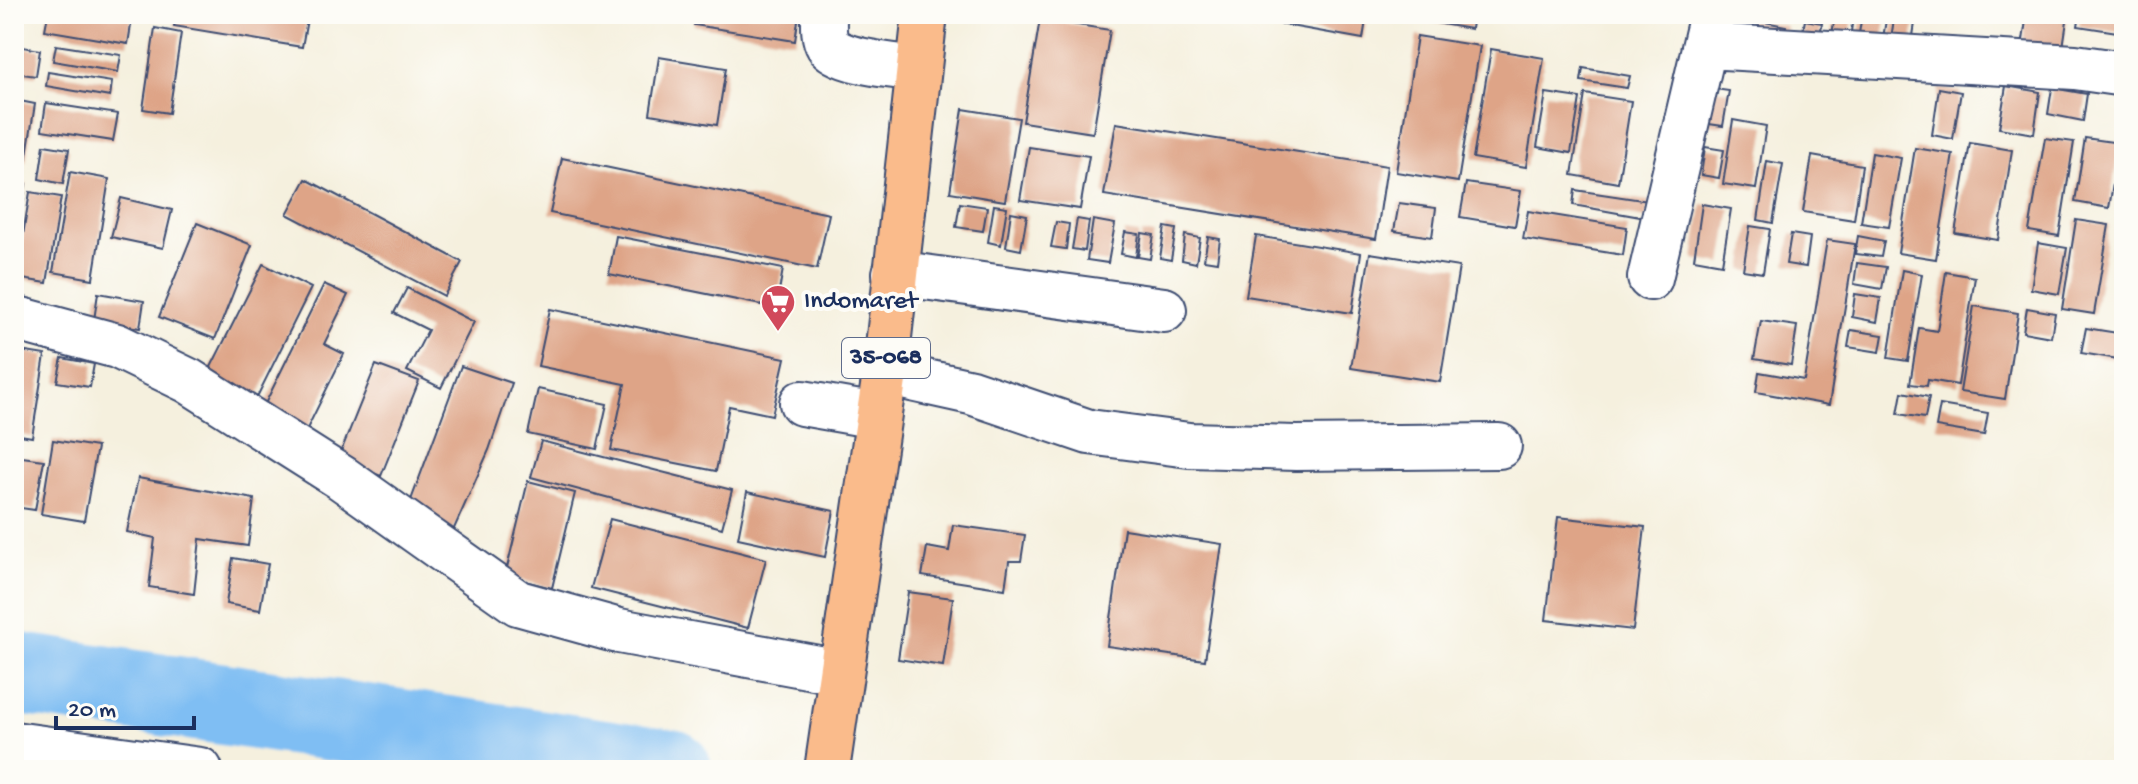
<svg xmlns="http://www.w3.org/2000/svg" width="2138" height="784" font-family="'Gochi Hand',sans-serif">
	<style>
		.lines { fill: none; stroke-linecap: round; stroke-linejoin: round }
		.river { stroke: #7fbef3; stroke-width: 82 }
		.building { fill: #dea487 }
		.minor-casing { stroke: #3c4c71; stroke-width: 48 }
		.major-casing { stroke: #3c4c71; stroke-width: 48 }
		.minor { stroke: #fff; stroke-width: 44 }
		.major { stroke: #fabb8b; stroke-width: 44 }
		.labels { text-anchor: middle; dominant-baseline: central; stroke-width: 8; stroke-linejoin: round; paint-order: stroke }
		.shield { fill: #fdfcf7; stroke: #5f6c8c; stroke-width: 2 }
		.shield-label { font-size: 24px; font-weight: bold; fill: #1b2f5e }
		.poi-label { font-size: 26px; fill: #1b2f5e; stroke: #fdfcf7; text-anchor: start }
	</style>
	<rect width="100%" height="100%" fill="#fdfcf7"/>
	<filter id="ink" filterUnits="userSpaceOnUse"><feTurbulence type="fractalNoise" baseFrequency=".0125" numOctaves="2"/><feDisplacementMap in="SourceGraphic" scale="16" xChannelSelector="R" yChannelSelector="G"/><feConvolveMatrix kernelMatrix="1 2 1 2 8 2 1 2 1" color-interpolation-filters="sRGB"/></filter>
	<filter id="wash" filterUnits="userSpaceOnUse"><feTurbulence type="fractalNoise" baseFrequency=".006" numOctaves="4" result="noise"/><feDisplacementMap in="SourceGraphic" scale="32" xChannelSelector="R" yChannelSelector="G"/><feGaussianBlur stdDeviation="1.8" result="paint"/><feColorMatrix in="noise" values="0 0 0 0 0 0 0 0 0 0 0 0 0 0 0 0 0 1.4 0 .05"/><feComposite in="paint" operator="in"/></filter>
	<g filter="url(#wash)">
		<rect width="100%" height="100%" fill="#f5f0de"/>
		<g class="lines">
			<path class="river" d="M14,673L671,770"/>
		</g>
		<g id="blocks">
			<path class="building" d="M48,14H102L132,19L128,44L45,30Z
				M176,14H308L302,47L174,26Z
				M695,14H799L795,41L694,25Z
				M1223,14H1367L1363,39Z
				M1413,14H1473L1471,29L1412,19Z
				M1835,14L1853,17L1850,39L1832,36Z
				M1862,14H1887L1882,44L1858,40Z
				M2027,14H2068L2062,54L2022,47Z
				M2080,14H2124V33L2078,26Z
				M1040,19L1110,30L1093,133L1023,122Z
				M1749,19L1786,26L1783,48L1746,42Z
				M1894,19L1915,23L1911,49L1890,45Z
				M1805,20L1822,23L1819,44L1801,41Z
				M155,28L181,33L169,113L143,109Z
				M1417,36L1480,46L1458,182L1396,172Z
				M56,45L121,55L118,72L53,61Z
				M17,46L40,50L36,76L14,73Z
				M1491,49L1544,58L1526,167L1473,158Z
				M659,57L726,68L717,125L650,114Z
				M1583,68L1630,76L1627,88L1581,81Z
				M48,72L112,82L110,97L46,86Z
				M2006,86L2040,92L2034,134L1999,128Z
				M1701,87L1729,91L1723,126L1695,122Z
				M1939,88L1961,92L1953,139L1932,135Z
				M2052,88L2087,94L2083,121L2048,114Z
				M1546,93L1580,98L1571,153L1537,147Z
				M1585,94L1631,101L1618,183L1572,175Z
				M15,100L35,104L26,161L14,159Z
				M46,103L118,114L113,141L42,130Z
				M963,109L1019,118L1005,201L950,192Z
				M1733,120L1766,126L1756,189L1723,184Z
				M1116,123L1387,166L1376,239L1104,195Z
				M2045,138L2074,142L2059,236L2029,231Z
				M2085,138L2120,143L2109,208L2075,202Z
				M1970,143L2012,150L1998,240L1955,233Z
				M44,145L69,149L63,184L39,179Z
				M1029,147L1089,156L1080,209L1020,200Z
				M1705,147L1724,150L1719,178L1701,175Z
				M1915,148L1953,154L1936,259L1898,253Z
				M1872,153L1901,158L1889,227L1861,223Z
				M1812,156L1862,165L1854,220L1803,212Z
				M562,158L829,214L817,269L550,213Z
				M1767,161L1783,164L1773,223L1758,220Z
				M70,172L109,179L93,279L53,272Z
				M306,179L462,262L444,296L287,214Z
				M14,181L26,183L16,246H14Z
				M1466,183L1521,191L1515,226L1460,217Z
				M1575,190L1649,201L1646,218L1573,205Z
				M30,192L61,197L47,283L16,278Z
				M121,198L172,210L163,248L111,237Z
				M960,203L987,207L983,231L956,227Z
				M1399,203L1436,208L1432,237L1394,231Z
				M1702,204L1731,209L1722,264L1694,259Z
				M994,205L1007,207L1001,245L988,242Z
				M1528,211L1627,227L1623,255L1523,239Z
				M1011,212L1027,215L1021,250L1006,247Z
				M1077,219L1089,221L1085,251L1072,249Z
				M1093,220L1115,224L1108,263L1087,260Z
				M2076,220L2109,225L2094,314L2062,309Z
				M1056,222L1069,224L1066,249L1051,247Z
				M197,223L252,245L215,339L159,317Z
				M1750,226L1770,229L1763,273L1743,270Z
				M1165,227L1176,229L1171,260L1160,258Z
				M1125,232L1139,234L1136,257L1121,254Z
				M1142,233L1154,235L1150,259L1138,257Z
				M1791,234L1810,237L1806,267L1786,264Z
				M1185,235L1200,238L1196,263L1182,260Z
				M616,236L783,269L776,308L609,274Z
				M1256,236L1361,253L1352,313L1246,296Z
				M1858,236L1884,241L1881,257L1855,254Z
				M1208,237L1220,239L1217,262L1204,260Z
				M1827,240L1855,244L1829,405L1756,392L1759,372L1804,380Z
				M2038,243L2067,248L2059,294L2031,289Z
				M1370,253L1459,267L1440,382L1351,368Z
				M1857,263L1886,267L1882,289L1854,284Z
				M263,264L311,288L256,399L207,375Z
				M1902,270L1922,274L1908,361L1888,358Z
				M1946,272L1975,277L1958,385L1928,380L1927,386L1910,384L1919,328L1937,331Z
				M324,284L348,295L324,344L344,354L305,433L261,412Z
				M407,288L474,322L441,388L407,371L428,330L394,313Z
				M98,293L144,301L140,328L94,320Z
				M1855,294L1881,298L1877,322L1852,317Z
				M1974,306L2018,313L2005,399L1960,392Z
				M2027,308L2055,313L2051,337L2023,332Z
				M550,309L785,358L772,415L729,406L716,471L611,450L625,384L538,366Z
				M1761,321L1797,326L1791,365L1754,359Z
				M2086,328L2124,334V360L2081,353Z
				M1851,330L1883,335L1880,352L1848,347Z
				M14,350L45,355L32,437L14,434Z
				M62,358L94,364L90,387L57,382Z
				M376,365L419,381L381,476L338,459Z
				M461,366L512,383L489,450L453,531L407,511Z
				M538,389L607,404L597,449L528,434Z
				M1902,392L1929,397L1925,418L1898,414Z
				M1940,405L1988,413L1984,435L1936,427Z
				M53,440L97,447L84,521L41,514Z
				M541,441L732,490L722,528L531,477Z
				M15,456L44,460L35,510L14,507Z
				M138,478L254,499L248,546L200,539L194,594L149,587L155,538L127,532Z
				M528,481L575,493L552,588L505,576Z
				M747,492L834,511L825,557L738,538Z
				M1558,517L1645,527L1633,630L1546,620Z
				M610,519L766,559L748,628L591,588Z
				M953,525L1025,535L1021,561H1009L1005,589L922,576L927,547L949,551Z
				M1124,529L1222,544L1205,660L1107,646Z
				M233,558L268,564L260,610L226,604Z
				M908,592L953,598L943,666L898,659Z"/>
		</g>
	</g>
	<g filter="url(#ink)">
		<use href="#blocks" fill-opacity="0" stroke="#3c4c71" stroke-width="2"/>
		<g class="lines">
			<g class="minor-casing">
				<path id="minor" d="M824,14C824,23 823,37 828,45C838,62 899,66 918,69
					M1705,46L2075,67L2124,74
					M895,273L1164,310
					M1650,278L1712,14
					M14,318L117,346L189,381L342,478L518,603L619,631L840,672
					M885,373L971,392L1089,432L1189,445L1296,448L1499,446
					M802,403L877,416
					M14,744L200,770"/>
			</g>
			<g class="major-casing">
				<path id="major" d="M827,770L885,373L925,14"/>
			</g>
			<use href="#minor" class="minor"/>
			<use href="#major" class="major"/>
		</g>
	</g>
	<defs>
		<g id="supermarket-pin" transform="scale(1.8)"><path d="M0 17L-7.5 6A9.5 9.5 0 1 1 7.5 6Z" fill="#d1495b" stroke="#fdfcf7"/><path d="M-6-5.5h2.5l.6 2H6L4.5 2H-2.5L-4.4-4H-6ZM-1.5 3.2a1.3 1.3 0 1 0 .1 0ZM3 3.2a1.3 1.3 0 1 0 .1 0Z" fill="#fff"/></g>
	</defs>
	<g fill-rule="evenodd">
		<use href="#supermarket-pin" x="778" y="302"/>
	</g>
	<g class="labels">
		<rect class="shield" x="842" y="338" width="88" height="40" rx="6"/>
		<g class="shield-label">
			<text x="886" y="358">35-068</text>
		</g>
		<g class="poi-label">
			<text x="804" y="302">Indomaret</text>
		</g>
	</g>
	<rect width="2138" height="784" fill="none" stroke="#fdfcf7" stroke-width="48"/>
	<path d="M56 716v12h138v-12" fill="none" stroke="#1b2f5e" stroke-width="4"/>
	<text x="68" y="716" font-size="24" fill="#1b2f5e" stroke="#fdfcf7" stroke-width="6" paint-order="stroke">20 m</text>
</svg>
